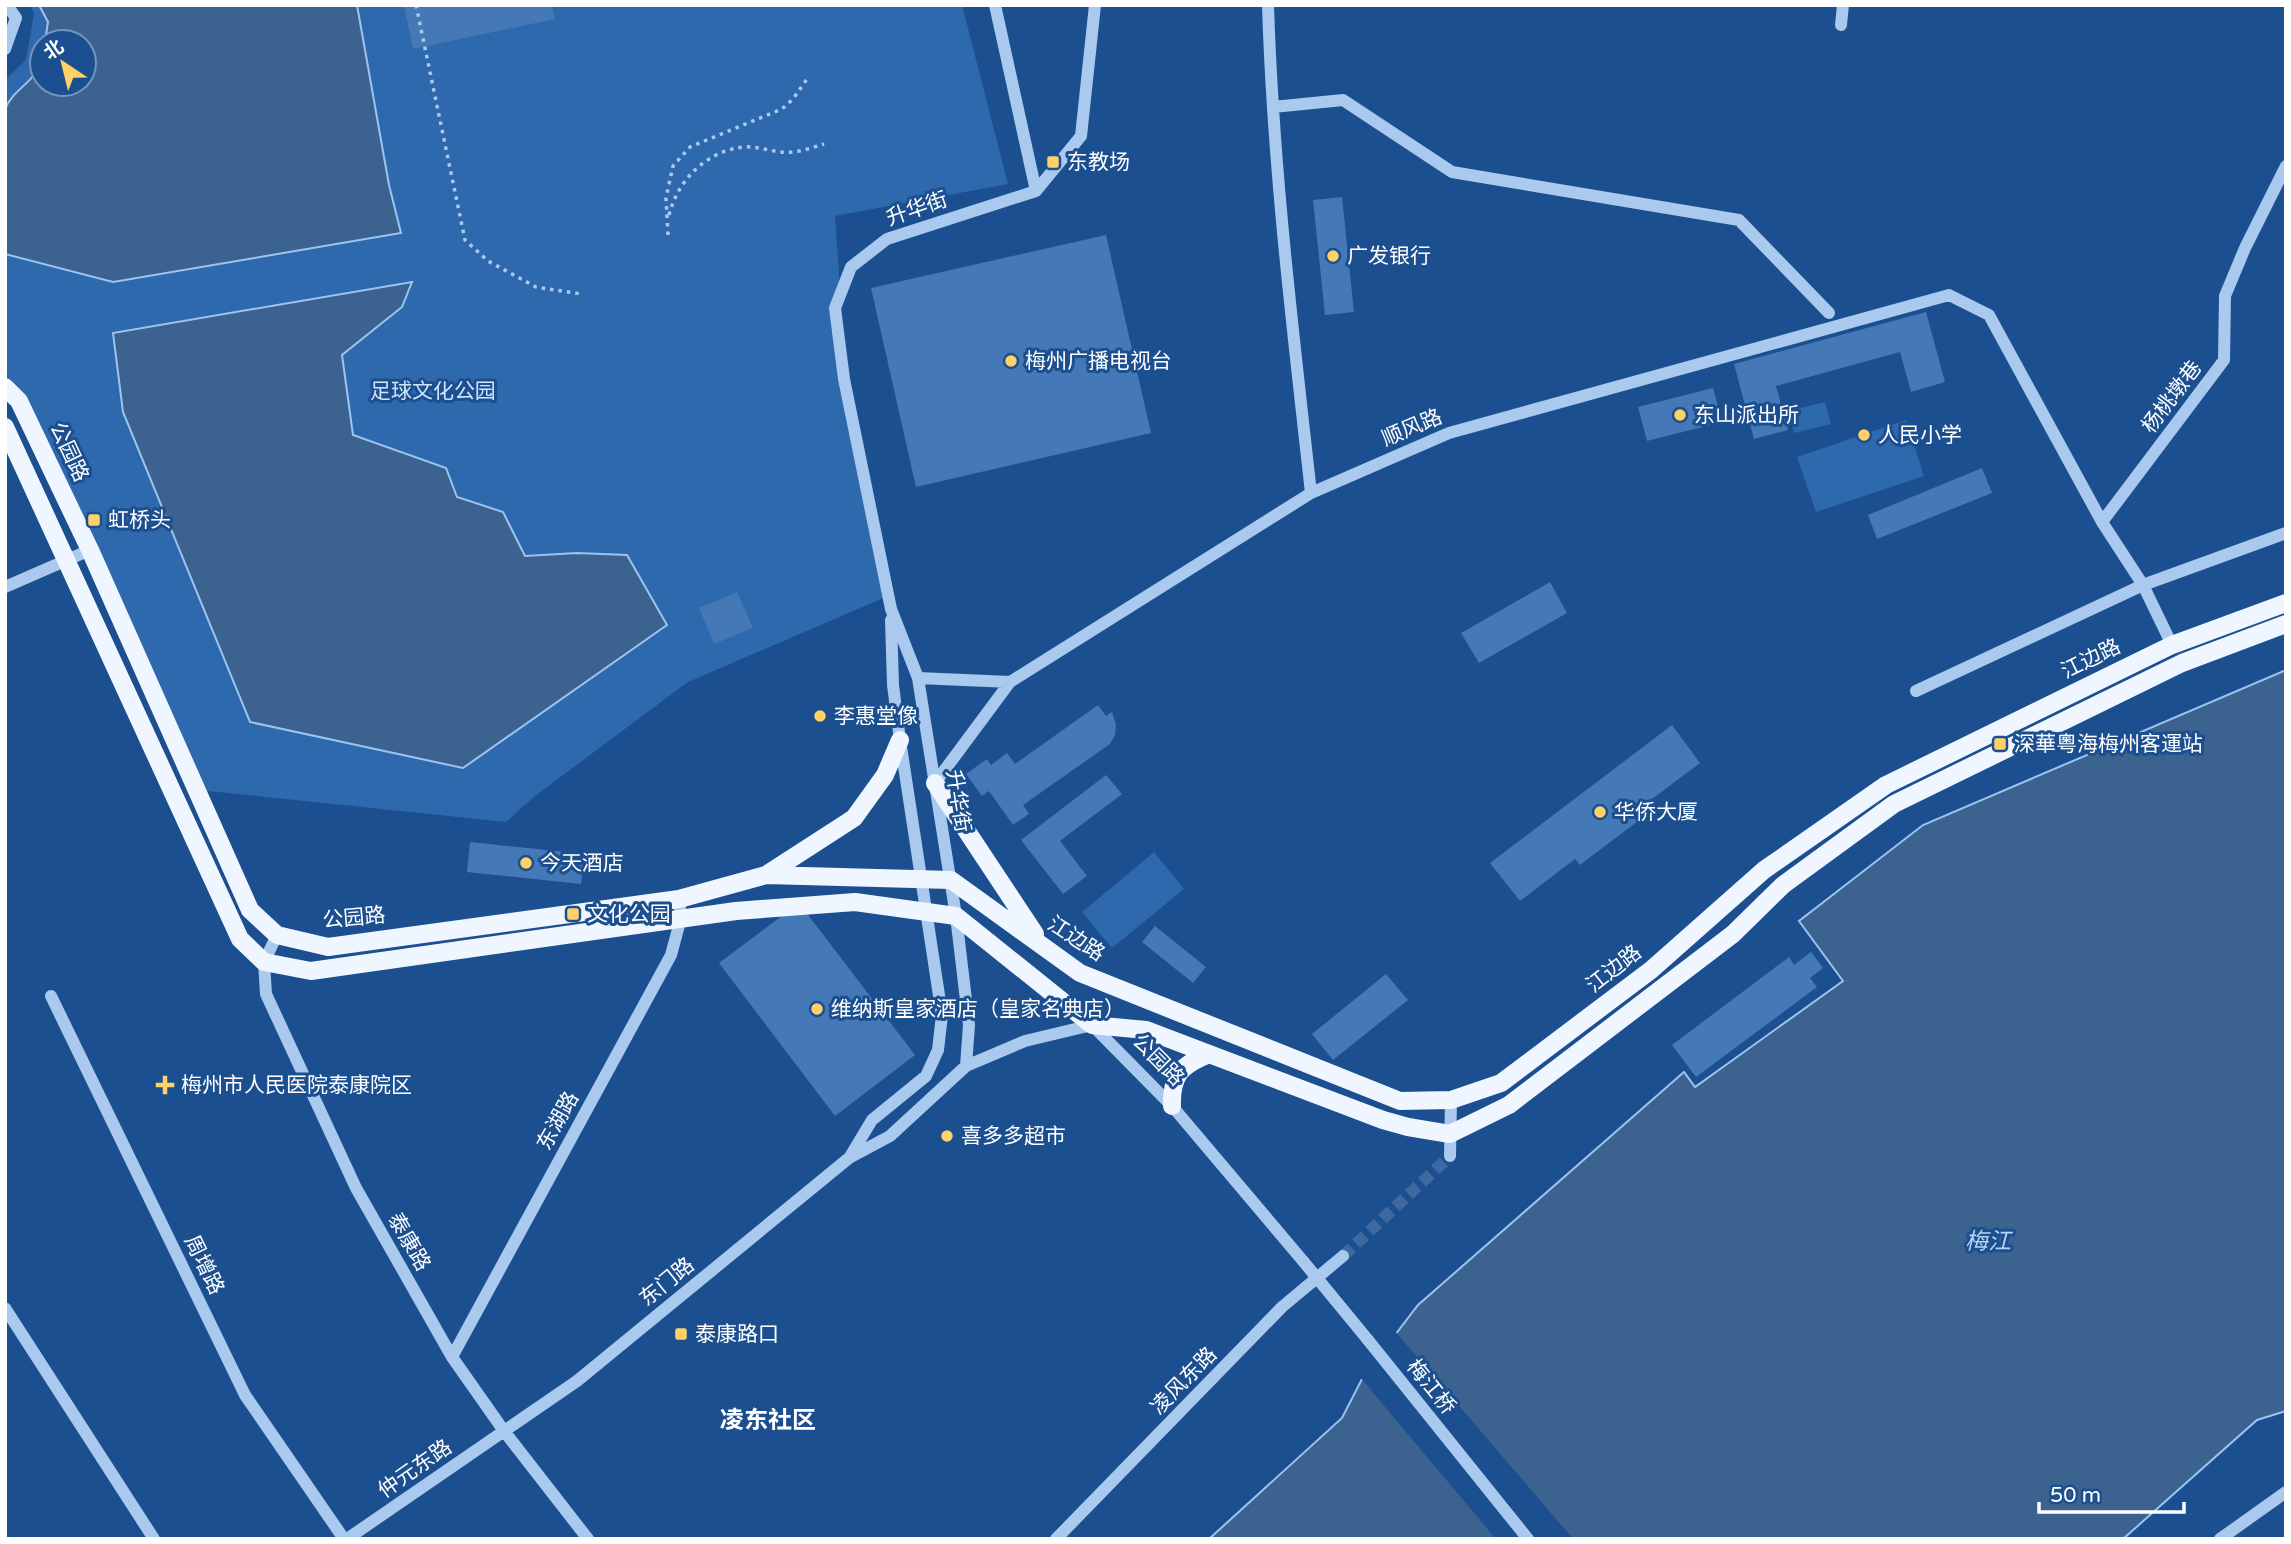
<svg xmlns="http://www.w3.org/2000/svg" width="2291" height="1544" font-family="'Varela Round','Noto Sans SC',sans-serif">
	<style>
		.green { fill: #2e69ad; fill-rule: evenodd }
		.water { fill: #3c6290; stroke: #9cc4f0; stroke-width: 2 }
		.pier { fill: #1b4f8f }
		.building { fill: #4478b7 }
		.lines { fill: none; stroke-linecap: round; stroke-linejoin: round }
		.minor-tunnel { stroke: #3d69a0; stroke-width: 12; stroke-dasharray: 12 6; stroke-linecap: butt }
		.path { stroke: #a9c9ee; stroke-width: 3.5; stroke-dasharray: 3.5 5; stroke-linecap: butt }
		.minor { stroke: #a9c9ee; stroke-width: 12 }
		.major { stroke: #f0f6ff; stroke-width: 18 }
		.minor-bridge { stroke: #a9c9ee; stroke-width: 12 }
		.poi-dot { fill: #ffd166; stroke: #1b4f8f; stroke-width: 2.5 }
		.labels { text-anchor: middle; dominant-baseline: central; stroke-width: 6; stroke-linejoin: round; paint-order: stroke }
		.poi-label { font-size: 21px; fill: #fff; stroke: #1b4f8f; text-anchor: start }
		.street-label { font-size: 21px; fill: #fff; stroke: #1b4f8f }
		.park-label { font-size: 21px; fill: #cfe3fa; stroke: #1b4f8f }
		.water-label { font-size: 23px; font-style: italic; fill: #b5d3f5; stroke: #1b4f8f }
		.quarter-label { font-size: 24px; font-weight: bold; fill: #fff; stroke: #1b4f8f }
	</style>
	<rect width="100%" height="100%" fill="#1b4f8f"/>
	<path class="green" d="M29,5H962L1008,184L835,216L845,359L888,596L688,682L535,796L506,822L189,789L5,379V80L26,60L34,13ZM42,42H84V84H42Z
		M1825,402L1831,424L1794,433L1788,411Z
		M1906,420L1924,476L1816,512L1797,457Z
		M1154,852L1184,889L1112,948L1082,912Z"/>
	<path class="water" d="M39,5H357L389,185L401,233L113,282L5,254V109C15,86 37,83 42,57V84H84V42H45L48,22Z
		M412,282L402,307L342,355L353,435L446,468L457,497L503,512L525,556L577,553L627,555L667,625L463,768L250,722L123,412L113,333Z
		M2286,670V1411L2257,1420L2123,1539H1209L1342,1418L1363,1377L1418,1305L1684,1072L1695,1087L1843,981L1799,921L1923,825Z"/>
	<path class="pier" d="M1394,1330L1573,1539H1496L1359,1376Z"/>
	<path class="building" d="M404,5H552L555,19L413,49Z
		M1342,197L1354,312L1325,315L1313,200Z
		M1106,235L1151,433L916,487L871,288Z
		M1926,312L1945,382L1911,392L1900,352L1776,386L1788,430L1754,439L1734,364Z
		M1713,388L1722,422L1647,441L1638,407Z
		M1982,468L1992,493L1877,539L1868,515Z
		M1550,582L1567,613L1479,663L1461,633Z
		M737,592L753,628L714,644L699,608Z
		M1098,705L1106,716L1112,712L1116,725L1115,735L1110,744L1023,805L1029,814L1013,825L989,791L982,796L966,774L987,759L991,765L1007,753L1015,764Z
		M1672,725L1700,763L1640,808L1646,815L1580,865L1575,859L1520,901L1490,863Z
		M1106,775L1122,794L1060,841L1087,876L1063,894L1021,840Z
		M470,842L585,854L581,884L467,872Z
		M799,903L915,1055L835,1116L719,963Z
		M1155,926L1206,967L1193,983L1142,942Z
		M1811,952L1823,968L1810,978L1817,987L1696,1077L1672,1045L1789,957L1794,965Z
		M1386,974L1408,1000L1333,1060L1312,1034Z"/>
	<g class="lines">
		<path class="minor-tunnel" d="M1343,1256L1450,1156"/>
		<path class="path" d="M416,5L465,240L488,261L536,287L581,294
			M669,215C678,180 706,151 744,147C757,146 769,151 781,152C795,154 811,148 824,144
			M668,235L666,198L673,166L690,147L782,109L793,99L807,79"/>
		<path class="minor" d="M1268,5C1273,168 1293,331 1311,493
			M1841,25L1843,5
			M5,49L16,18L7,5
			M1273,107L1343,100L1452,172L1739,220L1829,313
			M1036,191L1081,136L1095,5
			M2102,522L2224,360L2225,296L2245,248L2286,166
			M5,587L90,550
			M918,678L1010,682
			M1916,691L2143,585L2286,533
			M935,783L1010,682L1311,493L1449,433L1949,295L1989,315L2102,522L2143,585L2172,645
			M277,935L264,962L266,994L356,1188L452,1357L504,1431L588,1539
			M51,996L245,1395L344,1539
			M966,1066L969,1025L956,916L918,678L891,609L844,379L835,308L851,267L887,239L1036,191L995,5
			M851,1155L872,1120L926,1076L938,1050L942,1015L900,740L893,685L891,620
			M1450,1156L1451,1100
			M5,1308L154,1539
			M1368,1340L1528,1539
			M452,1357L671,955L681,918L679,899
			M347,1539L577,1381L849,1158L890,1136L966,1066L1025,1041L1092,1025L1172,1106L1303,1261
			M1056,1539L1282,1307L1343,1256
			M2220,1539L2286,1492"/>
		<path class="major" d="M5,387L19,401L90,550L250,910L277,935L328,947L679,899L766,875L951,880L1080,973L1400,1101L1451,1100L1501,1083L1651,970L1764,870L1886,785L2172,645L2286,603
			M5,427L240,939L264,962L311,971L736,911L855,902L956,916L1092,1025L1146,1030L1383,1120L1408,1127L1450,1134L1509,1105L1733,934L1783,885L1894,804L2182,663L2286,624
			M935,783L1035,934
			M766,875L854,818L885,775L900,740
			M1172,1106C1171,1075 1181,1065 1209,1054"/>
		<path class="minor-bridge" d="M1303,1261L1368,1340"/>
	</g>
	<g class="poi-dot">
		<rect x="1046" y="155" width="14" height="14" rx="3.5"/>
		<circle cx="1333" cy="256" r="7"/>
		<circle cx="1011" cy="361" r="7"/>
		<circle cx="1680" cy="415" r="7"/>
		<circle cx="1864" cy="435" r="7"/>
		<rect x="87" y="513" width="14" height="14" rx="3.5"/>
		<circle cx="820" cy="716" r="7"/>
		<rect x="1993" y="737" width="14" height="14" rx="3.5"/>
		<circle cx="1600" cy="812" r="7"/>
		<circle cx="526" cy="863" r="7"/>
		<rect x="566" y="907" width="14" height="14" rx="3.5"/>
		<circle cx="817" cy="1009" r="7"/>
		<path d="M161.5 1074.5h7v7h7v7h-7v7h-7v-7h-7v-7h7z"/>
		<circle cx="947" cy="1136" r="7"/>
		<rect x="674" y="1327" width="14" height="14" rx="3.5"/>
	</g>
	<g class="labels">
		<g class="poi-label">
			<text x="1067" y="162">东教场</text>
			<text x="1347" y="256">广发银行</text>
			<text x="1025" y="361">梅州广播电视台</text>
			<text x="1694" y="415">东山派出所</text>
			<text x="1878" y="435">人民小学</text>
			<text x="108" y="520">虹桥头</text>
			<text x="834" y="716">李惠堂像</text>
			<text x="2014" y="744">深華粵海梅州客運站</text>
			<text x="1614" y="812">华侨大厦</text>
			<text x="540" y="863">今天酒店</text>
			<text x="587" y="914">文化公园</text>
			<text x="831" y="1009">维纳斯皇家酒店（皇家名典店）</text>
			<text x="181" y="1085">梅州市人民医院泰康院区</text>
			<text x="961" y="1136">喜多多超市</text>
			<text x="695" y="1334">泰康路口</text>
		</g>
		<g class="street-label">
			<text transform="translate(917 209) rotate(-19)">升华街</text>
			<text transform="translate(2172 397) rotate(-53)">杨桃墩巷</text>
			<text transform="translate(1412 428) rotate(-23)">顺风路</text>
			<text transform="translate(69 452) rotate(65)">公园路</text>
			<text transform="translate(2091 659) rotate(-26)">江边路</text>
			<text transform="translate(958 801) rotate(81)">升华街</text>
			<text transform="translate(354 918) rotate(-5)">公园路</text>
			<text transform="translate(1076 939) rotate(33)">江边路</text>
			<text transform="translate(1614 969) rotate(-38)">江边路</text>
			<text transform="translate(1158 1060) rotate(45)">公园路</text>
			<text transform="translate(558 1121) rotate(-61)">东湖路</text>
			<text transform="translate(409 1242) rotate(60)">泰康路</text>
			<text transform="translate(204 1265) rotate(64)">周增路</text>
			<text transform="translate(667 1282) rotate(-39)">东门路</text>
			<text transform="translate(1184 1381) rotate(-46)">凌风东路</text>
			<text transform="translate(1431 1387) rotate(51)">梅江桥</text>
			<text transform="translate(415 1469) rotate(-35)">仲元东路</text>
		</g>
		<g class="park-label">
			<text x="433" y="391">足球文化公园</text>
		</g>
		<g class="water-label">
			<text x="1988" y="1242">梅江</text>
		</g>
		<g class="quarter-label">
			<text x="768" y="1420">凌东社区</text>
		</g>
	</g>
	<rect width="2291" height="1544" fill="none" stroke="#ffffff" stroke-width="14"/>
	<g transform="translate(63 63) rotate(325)"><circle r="33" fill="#1b4f8f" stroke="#7695bc" stroke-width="2"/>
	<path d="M0-5L12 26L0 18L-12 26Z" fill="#ffd166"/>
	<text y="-10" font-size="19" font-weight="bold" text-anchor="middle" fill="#ffffff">北</text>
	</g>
	<path d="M2039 1502v10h145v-10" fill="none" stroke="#ffffff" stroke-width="3.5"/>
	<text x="2050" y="1502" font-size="21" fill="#ffffff" stroke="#1b4f8f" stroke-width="5" paint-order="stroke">50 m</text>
</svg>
